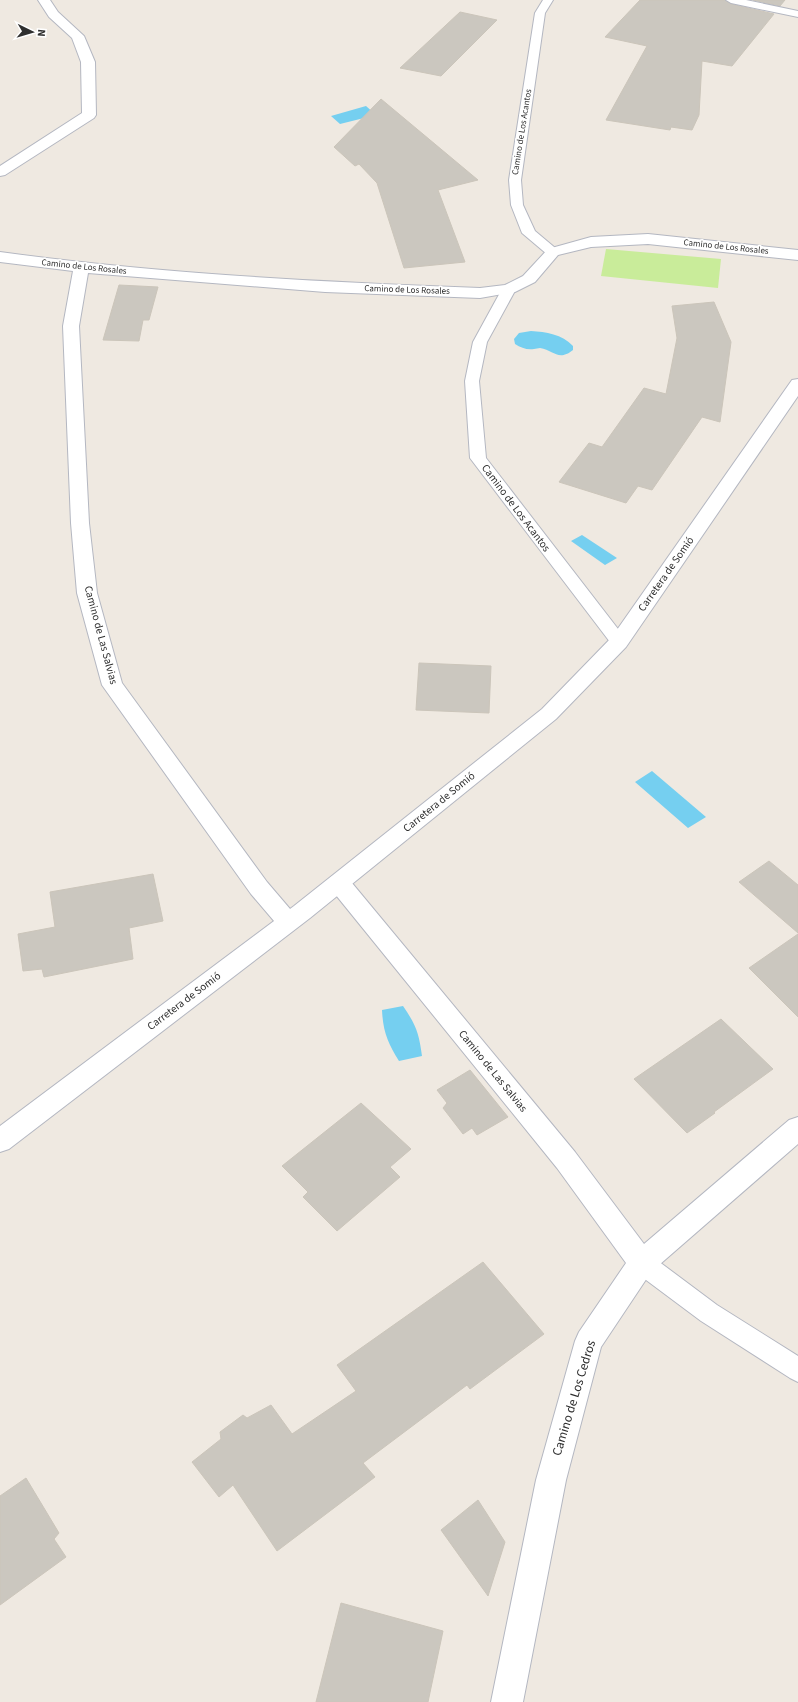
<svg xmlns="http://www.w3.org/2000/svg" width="798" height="1702" font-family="'Source Sans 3',sans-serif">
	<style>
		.pitch { fill: #c9ec9a }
		.water { fill: #75cff0 }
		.building { fill: #cbc7bf; stroke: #cbc5ba }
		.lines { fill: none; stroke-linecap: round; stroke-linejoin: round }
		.service-casing { stroke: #b4b7c1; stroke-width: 2 }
		.minor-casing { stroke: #b4b7c1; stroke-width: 2 }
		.tertiary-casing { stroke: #b4b7c1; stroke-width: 2 }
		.service { fill: #fff; fill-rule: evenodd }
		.minor { fill: #fff; fill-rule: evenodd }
		.tertiary { fill: #fff; fill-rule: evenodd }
		.labels { text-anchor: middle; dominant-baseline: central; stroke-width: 3.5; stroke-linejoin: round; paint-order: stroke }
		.far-street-label { font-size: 9px; fill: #2e2e2e; stroke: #fff }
		.street-label { font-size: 11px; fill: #2e2e2e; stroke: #fff }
		.near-street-label { font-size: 13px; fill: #2e2e2e; stroke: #fff }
	</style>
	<rect width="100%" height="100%" fill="#efe9e1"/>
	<path class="pitch" d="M606,249L721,259L718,288L601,276Z"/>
	<path class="water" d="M366,106L376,115L340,124L331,116Z
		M531,331C546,332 562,334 573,346V350C558,362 554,350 540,348C538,348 536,349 534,349C527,350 521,348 515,344L514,339L519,333Z
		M582,535L617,558L605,565L571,541Z
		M652,771L706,817L688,828L635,782Z
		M403,1006C416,1025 419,1033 422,1056L399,1061C388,1043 383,1032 382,1010Z"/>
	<path class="building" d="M640,0H725L731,4L774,14L732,66L702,61L699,115L692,130L671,127L670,130L606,120L647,46L605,37Z
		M753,0H785L780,6Z
		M460,12L497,20L441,76L400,68Z
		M381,99L478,180L438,190L465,262L404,268L377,183L359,164L355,166L334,147Z
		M119,285L158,287L149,320H143L139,341L103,340Z
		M714,302L731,342L720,422L702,417L652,490L638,486L626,503L559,482L589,443L602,447L644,388L666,394L677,338L672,306Z
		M419,663L491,666L489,713L416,710Z
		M769,861L798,885V933L739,882Z
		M153,874L163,921L129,928L133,959L44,977L42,969L23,971L18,934L55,927L50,892Z
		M798,934V1017L749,968Z
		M721,1019L773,1069L714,1112L715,1113L687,1133L634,1079Z
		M470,1070L508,1117L477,1135L472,1128L463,1134L443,1108L447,1103L437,1090Z
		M361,1103L411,1149L390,1167L400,1177L337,1231L303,1197L308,1192L282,1166Z
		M483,1262L544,1334L470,1389L467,1385L363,1463L375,1477L277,1551L233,1485L219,1497L192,1462L221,1439L220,1432L243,1415L247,1418L271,1405L292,1434L356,1391L337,1365Z
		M26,1478L59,1533L54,1539L66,1557L0,1605V1496Z
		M478,1500L505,1542L488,1596L441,1530Z
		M341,1603L443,1631L428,1702H316Z"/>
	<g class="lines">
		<g class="service-casing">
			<path id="service" d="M543,0H553L545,13L521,180L523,205L535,231L560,252L558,255H548L522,233L511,205L509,180L535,13Z
				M726,0H746L798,11V17L731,3Z
				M509,285L514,286L516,289L487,342L479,381L486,458L625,638L627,642L625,646L619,648L613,646L470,458L465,381L473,342L502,289L504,286Z
				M642,1252L650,1255L717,1305L798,1356V1382L790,1378L701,1321L634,1271L631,1263L634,1255Z"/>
		</g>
		<g class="minor-casing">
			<path id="minor" d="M38,0H50L58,12L84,36L95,62L96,115L94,118L5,175L0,176V166L82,113L81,62L72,38L49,17Z
				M648,234L798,250V260L648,244L591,247L558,255L535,282L515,292L480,298L325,292L88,273L79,326L89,523L97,593L122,683L267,882L296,916L299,922L296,928L288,931L280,928L251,894L102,685L77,593L71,523L63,326L73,271L0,262V252C159,274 320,282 480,288L505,285L523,276L548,249L591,237Z
				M339,874L347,877L575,1152L644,1244L789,1120L798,1117V1144L651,1272L601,1347L566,1480L523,1702H491L536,1480L575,1341L579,1332L626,1263L557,1168L331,889L328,883L331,877Z"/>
		</g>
		<g class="tertiary-casing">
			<path id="tertiary" d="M798,379V396L626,647L556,719L310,918L9,1149L0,1152V1126L294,906L542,709L612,637L792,380Z"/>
		</g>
		<use href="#service" class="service"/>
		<use href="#minor" class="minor"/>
		<use href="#tertiary" class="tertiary"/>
	</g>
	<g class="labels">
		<g class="far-street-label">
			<text transform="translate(522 132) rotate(-81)">Camino de Los Acantos</text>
			<text transform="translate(726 247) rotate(6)">Camino de Los Rosales</text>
			<text transform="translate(84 267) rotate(6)">Camino de Los Rosales</text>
			<text transform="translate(407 290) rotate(2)">Camino de Los Rosales</text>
		</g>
		<g class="street-label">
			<text transform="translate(516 508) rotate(53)">Camino de Los Acantos</text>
			<text transform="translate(666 574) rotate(-55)">Carretera de Somió</text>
			<text transform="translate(101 635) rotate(75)">Camino de Las Salvias</text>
			<text transform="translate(439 802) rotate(-39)">Carretera de Somió</text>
			<text transform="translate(184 1001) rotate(-37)">Carretera de Somió</text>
			<text transform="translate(493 1071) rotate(51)">Camino de Las Salvias</text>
		</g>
		<g class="near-street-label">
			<text transform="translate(574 1398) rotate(-73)">Camino de Los Cedros</text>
		</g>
	</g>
	<g transform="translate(32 32) rotate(95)" stroke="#ffffff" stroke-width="3" paint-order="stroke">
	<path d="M0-3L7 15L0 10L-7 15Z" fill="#2e2e2e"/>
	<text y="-6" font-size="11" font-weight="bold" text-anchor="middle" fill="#2e2e2e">N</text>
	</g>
</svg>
